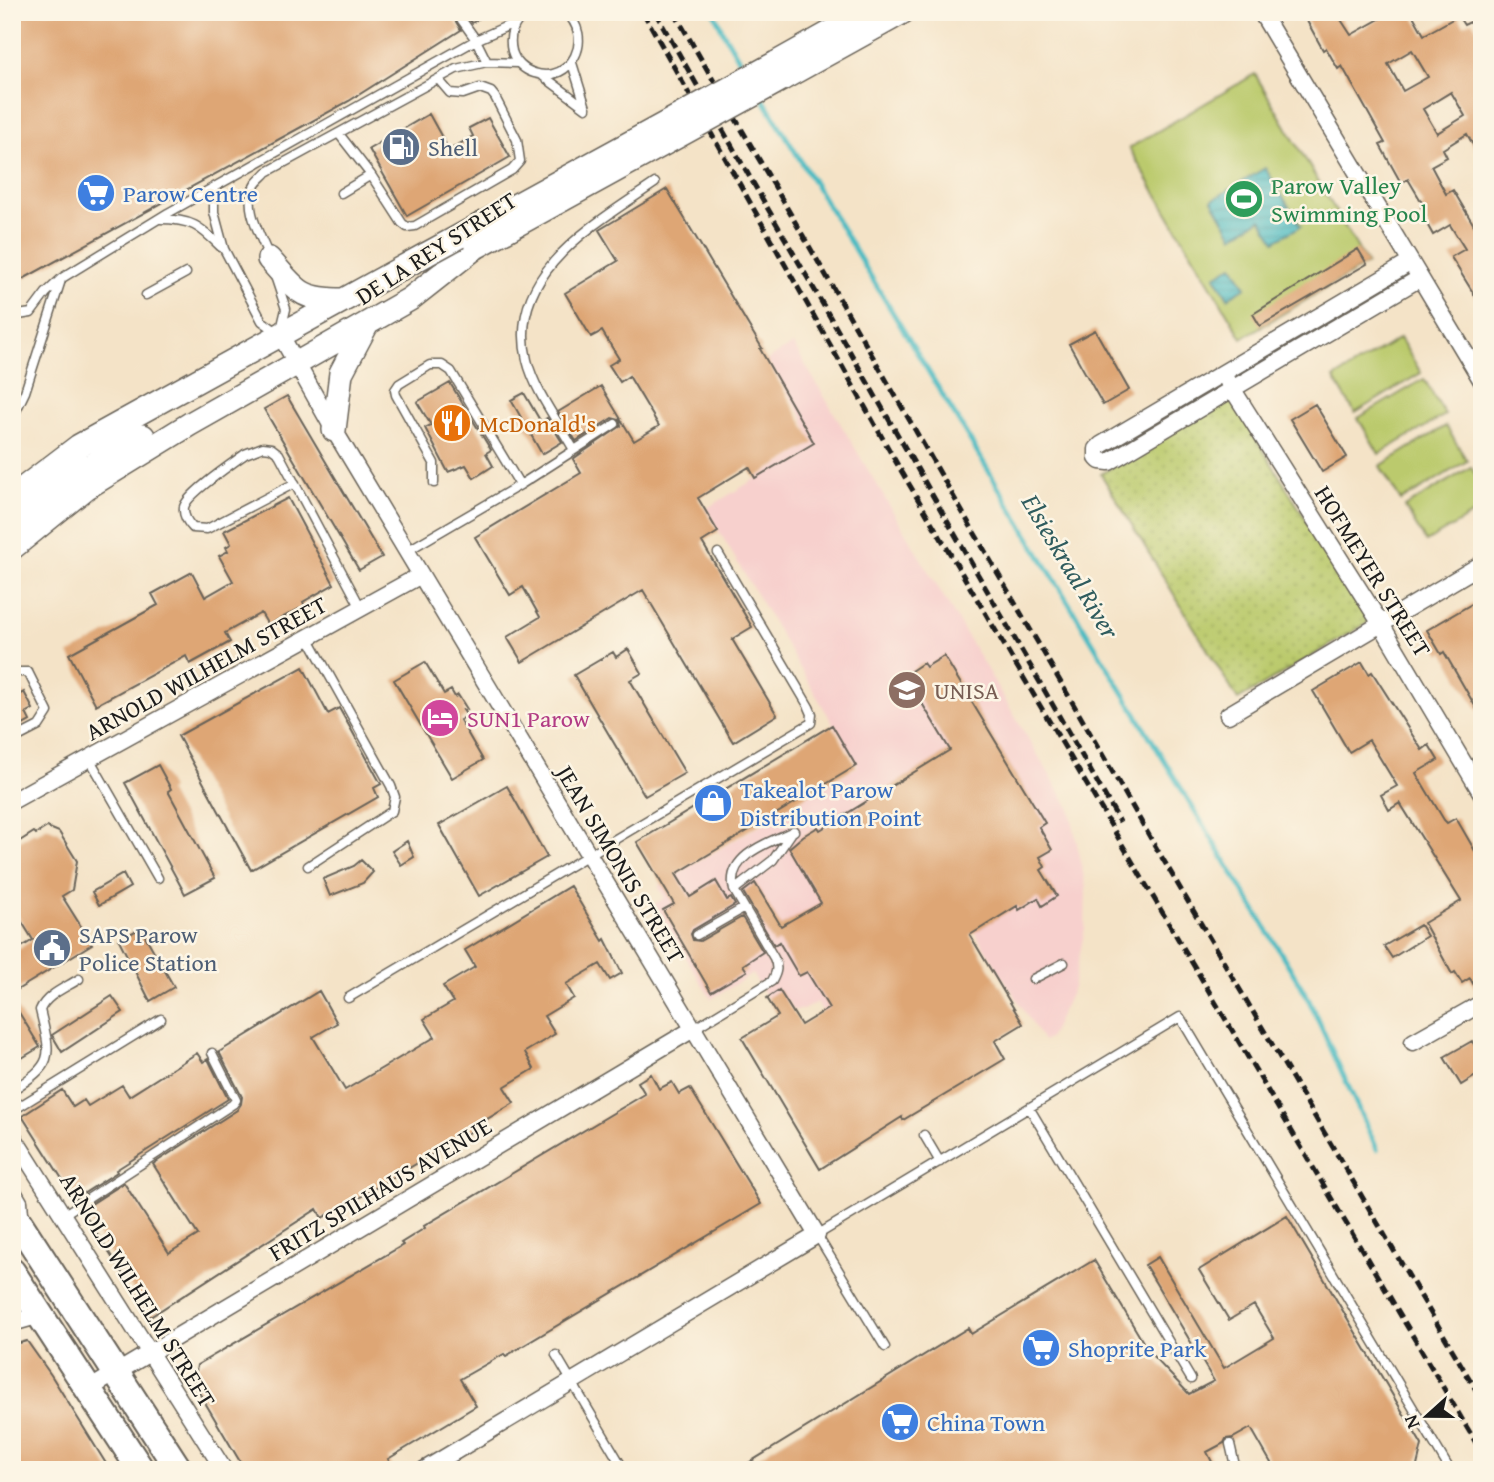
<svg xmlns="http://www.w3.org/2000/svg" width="1494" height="1482" font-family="'Gentium Book Plus',serif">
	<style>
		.built { fill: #f7d0cd }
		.green { fill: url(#green-dots); stroke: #6c7344; stroke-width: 2 }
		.pitch { fill: #bbca6d; stroke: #6c7344; stroke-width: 2 }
		.water { fill: url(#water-rules); stroke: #346c6f; stroke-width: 2 }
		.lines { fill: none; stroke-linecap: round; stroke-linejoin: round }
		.stream { stroke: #4cbbc2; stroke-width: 5 }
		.building { fill: #dea675; fill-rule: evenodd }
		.service-casing { stroke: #686258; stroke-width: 11 }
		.minor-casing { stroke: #686258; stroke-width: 19 }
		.secondary-casing { stroke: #686258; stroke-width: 26 }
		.primary-casing { stroke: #686258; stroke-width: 30 }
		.service { stroke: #fff; stroke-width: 8 }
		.minor { stroke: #fff; stroke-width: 16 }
		.secondary { stroke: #fff; stroke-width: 23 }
		.primary { stroke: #fff; stroke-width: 26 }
		.rail { stroke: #1c1c1c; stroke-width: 5; stroke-dasharray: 10 5; stroke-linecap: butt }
		.secondary-bridge-casing { stroke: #686258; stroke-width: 26; stroke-linecap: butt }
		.secondary-bridge { stroke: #fff; stroke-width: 23 }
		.labels { text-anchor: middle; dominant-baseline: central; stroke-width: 5; stroke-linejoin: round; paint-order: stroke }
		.service-label { font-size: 24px; fill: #4e5e75; stroke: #fcf5e5; text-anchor: start }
		.leisure-label { font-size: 24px; fill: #27864d; stroke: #fcf5e5; text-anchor: start }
		.shop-label { font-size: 24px; fill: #366cbe; stroke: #fcf5e5; text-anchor: start }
		.street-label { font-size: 24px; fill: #1c1c1c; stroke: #fcf5e5 }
		.food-label { font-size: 24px; fill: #c56008; stroke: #fcf5e5; text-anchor: start }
		.education-label { font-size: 24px; fill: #785e54; stroke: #fcf5e5; text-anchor: start }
		.hotel-label { font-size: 24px; fill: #b23c85; stroke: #fcf5e5; text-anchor: start }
		.water-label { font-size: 26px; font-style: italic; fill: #2f5c5e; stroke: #fcf5e5 }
	</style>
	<defs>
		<pattern id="green-dots" width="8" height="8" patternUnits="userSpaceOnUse" patternTransform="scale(1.75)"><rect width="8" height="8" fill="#bbca6d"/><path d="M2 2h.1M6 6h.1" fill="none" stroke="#a0ad5e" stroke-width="1.8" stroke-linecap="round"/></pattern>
		<pattern id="water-rules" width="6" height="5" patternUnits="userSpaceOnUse" patternTransform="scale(1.75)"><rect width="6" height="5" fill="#4cbbc2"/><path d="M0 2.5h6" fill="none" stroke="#42a0a6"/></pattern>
	</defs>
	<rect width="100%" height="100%" fill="#fcf5e5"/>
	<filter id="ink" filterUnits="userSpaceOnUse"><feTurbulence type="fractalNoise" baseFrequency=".0143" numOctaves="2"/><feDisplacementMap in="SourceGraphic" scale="14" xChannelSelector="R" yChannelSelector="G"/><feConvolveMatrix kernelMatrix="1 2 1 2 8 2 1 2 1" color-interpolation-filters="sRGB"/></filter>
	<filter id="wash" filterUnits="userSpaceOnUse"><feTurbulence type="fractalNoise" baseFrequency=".00686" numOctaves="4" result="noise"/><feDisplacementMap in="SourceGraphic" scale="28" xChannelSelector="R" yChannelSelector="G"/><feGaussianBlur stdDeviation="1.57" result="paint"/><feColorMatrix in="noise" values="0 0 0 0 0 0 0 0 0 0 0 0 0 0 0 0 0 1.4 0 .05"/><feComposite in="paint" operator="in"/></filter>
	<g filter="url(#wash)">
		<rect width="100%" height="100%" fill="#f4e3c7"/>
		<path class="built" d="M793,344L1070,809L1086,888L1085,928L1073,988L1049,1039L1043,1041L974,931L964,926L823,1012L817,1002L803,1010H793L787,1000L773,1008L752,974L711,999L654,904L665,898L658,886L858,766L706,509L814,443L803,421L804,419L767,360Z"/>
		<path class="green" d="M1224,401L1235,404L1369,622L1238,700L1101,474Z"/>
		<path class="pitch" d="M1255,74L1367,264L1242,338L1129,148Z
			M1400,338L1421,373L1355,413L1334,378Z
			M1424,379L1445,415L1379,454L1358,418Z
			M1446,426L1467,461L1401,501L1380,466Z
			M1471,467L1482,486V509L1426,542L1405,507Z"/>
		<path class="water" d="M1265,168L1301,226L1275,241L1261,219L1233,236L1212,200Z
			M1233,265L1246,287L1228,298L1215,276Z"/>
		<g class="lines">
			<path class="stream" d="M714,12L723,32L746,71
				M762,97L1307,996L1377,1149"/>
		</g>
		<g id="blocks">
			<path class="building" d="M12,12H450L461,30L349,101L12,285Z
				M464,12H489L472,23Z
				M1302,12H1336L1351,35L1392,12H1411L1424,35L1458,16L1464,25L1472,21L1482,37V161L1467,134L1443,149L1447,157L1431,166L1446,194L1453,190L1475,227L1482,223V307L1451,257L1465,249L1450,225L1433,235L1423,217L1426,215L1421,207L1424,206L1408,179L1401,183L1380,145L1385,143L1342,66L1338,69L1326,48L1323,50ZM1412,50L1428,77L1403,91L1388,64ZM1451,92L1465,116L1437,133L1423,109Z
				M429,114L449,150L473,136L469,128L488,118L510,157L407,216L369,149Z
				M667,189L762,348L760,349L814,443L755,478L749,467L698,498L718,532L702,542L752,627L732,639L777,715L733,742L643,590L522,662L507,637L540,617L523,587L510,595L475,537L581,473L573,459L621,426L620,420L612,418L576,441L558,412L601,386L634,441L659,426L629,376L620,382L609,365L619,359L602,331L591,337L565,293L618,261L599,230Z
				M1358,249L1367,264L1260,326L1253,314Z
				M1095,330L1129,390L1103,405L1069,344Z
				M450,383L491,450L486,453L493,466L474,478L466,465L448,472L425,428L431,425L417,402Z
				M524,393L541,422L547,418L562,442L542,454L511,400Z
				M287,396L382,557L359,570L264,409Z
				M1315,404L1347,457L1322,472L1290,419Z
				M288,498L334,584L303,602L305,606L268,625L261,613L225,633L230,642L190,664L186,656L96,705L69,654L158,605L152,594L192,572L205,597L233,581L219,556L228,551L226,547L231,544L224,531Z
				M1482,598V718L1444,652L1441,654L1427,630Z
				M628,649L642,673L630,680L685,773L645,796L574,675L613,652L616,657Z
				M944,656L1045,823L1039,827L1052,850L1040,857L1045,867L1041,870L1057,896L1042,906L1038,898L1019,910L1017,906L970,935L1023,1024L995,1041L1005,1059L903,1120L902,1117L820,1169L742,1038L778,1016L767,998L779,990L801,1025L829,1008L807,972L799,976L779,942L774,945L743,892L755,883L781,926L821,903L789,848L803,836L818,827L820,830L950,750L905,675L923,663L926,667Z
				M425,662L444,694L451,690L455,697L458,695L467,709L463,710L467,716L460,720L483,760L452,778L394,680Z
				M1362,662L1369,674L1372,672L1422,750L1429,745L1438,760L1416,773L1444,820L1447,823L1456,818L1482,863V993H1478L1470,978L1462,983L1455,972L1452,974L1424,923L1461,901L1400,803L1389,810L1381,795L1397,786L1369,740L1349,752L1313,691Z
				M303,667L328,714L339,708L352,731L381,784L374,788L378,797L251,870L178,736Z
				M12,687L17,696L24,692L33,709L26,713L30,721L12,731Z
				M832,725L856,766L676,874L690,897L716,881L727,900L731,898L735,905L693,930L691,934L693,940L700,941L742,917L763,952L743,965L747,971L711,992L663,910L674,904L637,842Z
				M158,765L171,789L168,791L215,878L185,894L125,783Z
				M507,786L547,857L479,896L439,825Z
				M47,827L59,832L77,861L72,890L62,896L92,944L12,993V953L33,940L12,906V846L34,832L36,834Z
				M407,841L414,857L401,865L392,851Z
				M361,860L373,872L363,883L330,896L323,879L354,866Z
				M123,874L130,887L99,905L92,892Z
				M570,886L603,941L605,939L622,973L610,980L600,964L566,984L574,998L544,1016L555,1034L525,1052L534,1069L504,1087L514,1103L484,1121L485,1123L345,1206L322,1218L317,1209L150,1317L82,1210L124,1183L169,1253L198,1235L153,1164L237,1110L241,1104L242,1097L219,1052L319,991L337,1023L313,1037L345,1090L435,1037L424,1019L453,1002L443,986L475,967L465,950Z
				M1420,925L1427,936L1392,958L1384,946Z
				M139,929L141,933L143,932L174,987L150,1001L119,940Z
				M112,996L123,1012L62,1052L52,1035Z
				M12,1001L40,1047L12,1064Z
				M1472,1041L1482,1057V1072L1461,1085L1444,1057Z
				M197,1053L203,1062L208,1059L228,1099L116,1170L117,1172L75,1199L22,1116L62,1090L73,1107L84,1100L88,1106L122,1085L129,1096Z
				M651,1074L659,1089L672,1082L679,1094L690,1088L761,1204L506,1356L504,1354L460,1379L476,1406L388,1459L394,1470H245L194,1384L197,1365L403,1245L401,1243L425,1228L424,1226L645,1094L638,1082Z
				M1287,1216L1422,1445L1416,1470H1275L1251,1428L1233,1438L1226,1439L1224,1443L1207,1452L1216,1470H737L968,1328L971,1334L1094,1260L1149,1352L1189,1394L1214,1381L1145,1265L1158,1257L1224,1368L1274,1338L1254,1305L1229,1320L1199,1270Z
				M27,1341L51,1375L110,1470H12V1345Z"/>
		</g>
	</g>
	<g filter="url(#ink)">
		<use href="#blocks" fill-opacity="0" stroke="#686258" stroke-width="2"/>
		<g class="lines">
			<g class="service-casing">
				<path id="service" d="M456,12L476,40L487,62
					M526,12C514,23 508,34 512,51C515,62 524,70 534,73C572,85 595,36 565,12
					M572,63L586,108
					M543,76L586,108
					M339,134L371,175L402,223L407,227L415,226L512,170L520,161L517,140L495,97L491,92L480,88L463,94L450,93L438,79
					M214,188V212L224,249L262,321L280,334L286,309L276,279
					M341,193L371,175
					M160,219C191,219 200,226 221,247
					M269,257C261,236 242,206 255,185C258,180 264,176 267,172L456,69L487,62L518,63
					M146,295L186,273
					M12,316L31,313L46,293L62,278L168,213L476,40L516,22
					M12,419L25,392L61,280
					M574,450C559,423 534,390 527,360C506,273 595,224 655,183
					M295,483L207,529L193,528C188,523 183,515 184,507C187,494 233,463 245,454L263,447L271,448L279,454L361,608
					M434,483V463L396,395L395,390L399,384L430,365H442L451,371L520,485
					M407,551L520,485L615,424
					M308,637L391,786L395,797L392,811L308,866
					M12,672H28L48,712L39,726L12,740
					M89,758L158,878
					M734,890L773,860L793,831
					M697,935L744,908
					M1033,979L1064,963
					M348,998L811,723L812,714L809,707L718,553
					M695,1028L772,981C777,972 778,967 774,958L734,890C725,856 769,842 794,831
					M12,1090C56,1063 51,1056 40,1010C46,995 65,988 79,979
					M1030,1109L1191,1379
					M12,1111L161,1019
					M924,1135L940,1162
					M12,1182L23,1201L24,1214
					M63,1215L233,1104L236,1100L212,1053
					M885,1347L817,1235L1180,1017L1450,1470
					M556,1355L624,1470
					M1230,1444L1236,1470"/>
			</g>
			<g class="minor-casing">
				<path id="minor" d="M1261,12L1482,381
					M1411,262L1101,445L1097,449V458L1100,461L1109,462L1420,278
					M280,334L334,430L817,1235L424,1470
					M1228,382L1381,624L1482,794
					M1228,715L1482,564
					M12,801L421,575
					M1413,1042L1482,1003
					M12,1135L224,1470
					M12,1323L40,1315
					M89,1389L695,1028"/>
			</g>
			<g class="secondary-casing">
				<path id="secondary" d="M776,63L867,12
					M782,79L903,12
					M269,259C297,290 299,300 343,300
					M334,430L341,373L367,324
					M12,497L79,446L427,254
					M12,521L25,515L80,472L143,436
					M12,548L86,488L190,424L410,299L476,247"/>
			</g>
			<g class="primary-casing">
				<path id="primary" d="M12,1212L179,1470
					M12,1272L141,1470"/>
			</g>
			<use href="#service" class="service"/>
			<use href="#minor" class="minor"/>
			<use href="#secondary" class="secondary"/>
			<use href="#primary" class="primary"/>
			<path class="rail" d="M643,12L896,462L1482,1453
				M655,12L1120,822
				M674,12L1154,844L1482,1400"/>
			<g class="secondary-bridge-casing">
				<path id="secondary-bridge" d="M476,247L782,79
					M427,254L776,63"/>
			</g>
			<use href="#secondary-bridge" class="secondary-bridge"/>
		</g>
	</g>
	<defs>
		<g id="fuel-disc" transform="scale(2.0125)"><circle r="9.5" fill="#5c6f8a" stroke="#fcf5e5"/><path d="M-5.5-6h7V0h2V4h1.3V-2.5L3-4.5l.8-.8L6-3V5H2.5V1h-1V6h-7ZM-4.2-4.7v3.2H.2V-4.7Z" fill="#fff"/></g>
		<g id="supermarket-disc" transform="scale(2.0125)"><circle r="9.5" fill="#3f7fe0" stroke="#fcf5e5"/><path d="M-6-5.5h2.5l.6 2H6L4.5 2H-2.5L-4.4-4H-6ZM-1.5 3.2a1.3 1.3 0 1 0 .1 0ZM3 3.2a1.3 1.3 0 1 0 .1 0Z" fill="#fff"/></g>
		<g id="stadium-disc" transform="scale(2.0125)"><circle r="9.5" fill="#2e9e5b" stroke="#fcf5e5"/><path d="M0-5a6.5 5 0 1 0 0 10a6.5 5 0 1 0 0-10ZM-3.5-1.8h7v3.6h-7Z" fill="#fff"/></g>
		<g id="restaurant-disc" transform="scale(2.0125)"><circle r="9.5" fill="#e8710a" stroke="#fcf5e5"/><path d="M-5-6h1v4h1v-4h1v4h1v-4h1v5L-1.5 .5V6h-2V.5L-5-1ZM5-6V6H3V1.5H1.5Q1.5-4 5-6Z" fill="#fff"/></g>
		<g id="university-disc" transform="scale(2.0125)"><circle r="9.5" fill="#8d6e63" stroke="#fcf5e5"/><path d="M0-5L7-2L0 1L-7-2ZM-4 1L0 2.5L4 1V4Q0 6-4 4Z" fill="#fff"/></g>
		<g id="hotel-disc" transform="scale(2.0125)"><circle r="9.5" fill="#d1479c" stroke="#fcf5e5"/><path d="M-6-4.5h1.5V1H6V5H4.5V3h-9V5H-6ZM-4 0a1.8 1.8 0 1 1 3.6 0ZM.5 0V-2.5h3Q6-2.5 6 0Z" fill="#fff"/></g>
		<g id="shop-disc" transform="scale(2.0125)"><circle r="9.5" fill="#3f7fe0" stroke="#fcf5e5"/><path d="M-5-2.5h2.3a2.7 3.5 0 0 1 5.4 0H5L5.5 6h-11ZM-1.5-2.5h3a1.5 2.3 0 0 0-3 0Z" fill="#fff"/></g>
		<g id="civic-disc" transform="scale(2.0125)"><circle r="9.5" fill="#5c6f8a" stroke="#fcf5e5"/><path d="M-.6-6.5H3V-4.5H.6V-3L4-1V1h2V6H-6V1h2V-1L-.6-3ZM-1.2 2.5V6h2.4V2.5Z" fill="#fff"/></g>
	</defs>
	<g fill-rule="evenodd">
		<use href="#fuel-disc" x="401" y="147"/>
		<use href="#supermarket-disc" x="96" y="193"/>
		<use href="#stadium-disc" x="1244" y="199"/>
		<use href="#restaurant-disc" x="452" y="423"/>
		<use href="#university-disc" x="907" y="690"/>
		<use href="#hotel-disc" x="440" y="718"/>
		<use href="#shop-disc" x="713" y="803"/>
		<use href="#civic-disc" x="52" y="948"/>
		<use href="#supermarket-disc" x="1041" y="1348"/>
		<use href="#supermarket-disc" x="900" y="1422"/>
	</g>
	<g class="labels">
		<g class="service-label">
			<text x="428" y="147">Shell</text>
			<text x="79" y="934">SAPS Parow<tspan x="79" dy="28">Police Station</tspan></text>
		</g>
		<g class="leisure-label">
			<text x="1271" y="185">Parow Valley<tspan x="1271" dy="28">Swimming Pool</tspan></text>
		</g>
		<g class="shop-label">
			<text x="123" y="193">Parow Centre</text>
			<text x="740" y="789">Takealot Parow<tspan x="740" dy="28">Distribution Point</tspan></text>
			<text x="1068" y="1348">Shoprite Park</text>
			<text x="927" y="1422">China Town</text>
		</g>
		<g class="street-label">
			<text transform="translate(436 248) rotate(-33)">DE LA REY STREET</text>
			<text transform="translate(1373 571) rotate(58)">HOFMEYER STREET</text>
			<text transform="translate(206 668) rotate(-29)">ARNOLD WILHELM STREET</text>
			<text transform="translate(621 864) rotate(59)">JEAN SIMONIS STREET</text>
			<text transform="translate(380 1189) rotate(-31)">FRITZ SPILHAUS AVENUE</text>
			<text transform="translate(138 1290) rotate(58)">ARNOLD WILHELM STREET</text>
		</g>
		<g class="food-label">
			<text x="479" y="423">McDonald's</text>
		</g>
		<g class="education-label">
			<text x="934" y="690">UNISA</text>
		</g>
		<g class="hotel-label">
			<text x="467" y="718">SUN1 Parow</text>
		</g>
		<g class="water-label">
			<text transform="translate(1071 566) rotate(59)">Elsieskraal River</text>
		</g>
	</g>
	<rect width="1494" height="1482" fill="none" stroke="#fcf5e5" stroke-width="42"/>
	<g transform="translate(1427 1416) rotate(249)" stroke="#fcf5e5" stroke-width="5" paint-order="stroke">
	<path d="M0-5L12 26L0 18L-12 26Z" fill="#1c1c1c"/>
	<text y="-10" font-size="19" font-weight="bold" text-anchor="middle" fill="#1c1c1c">N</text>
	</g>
</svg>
